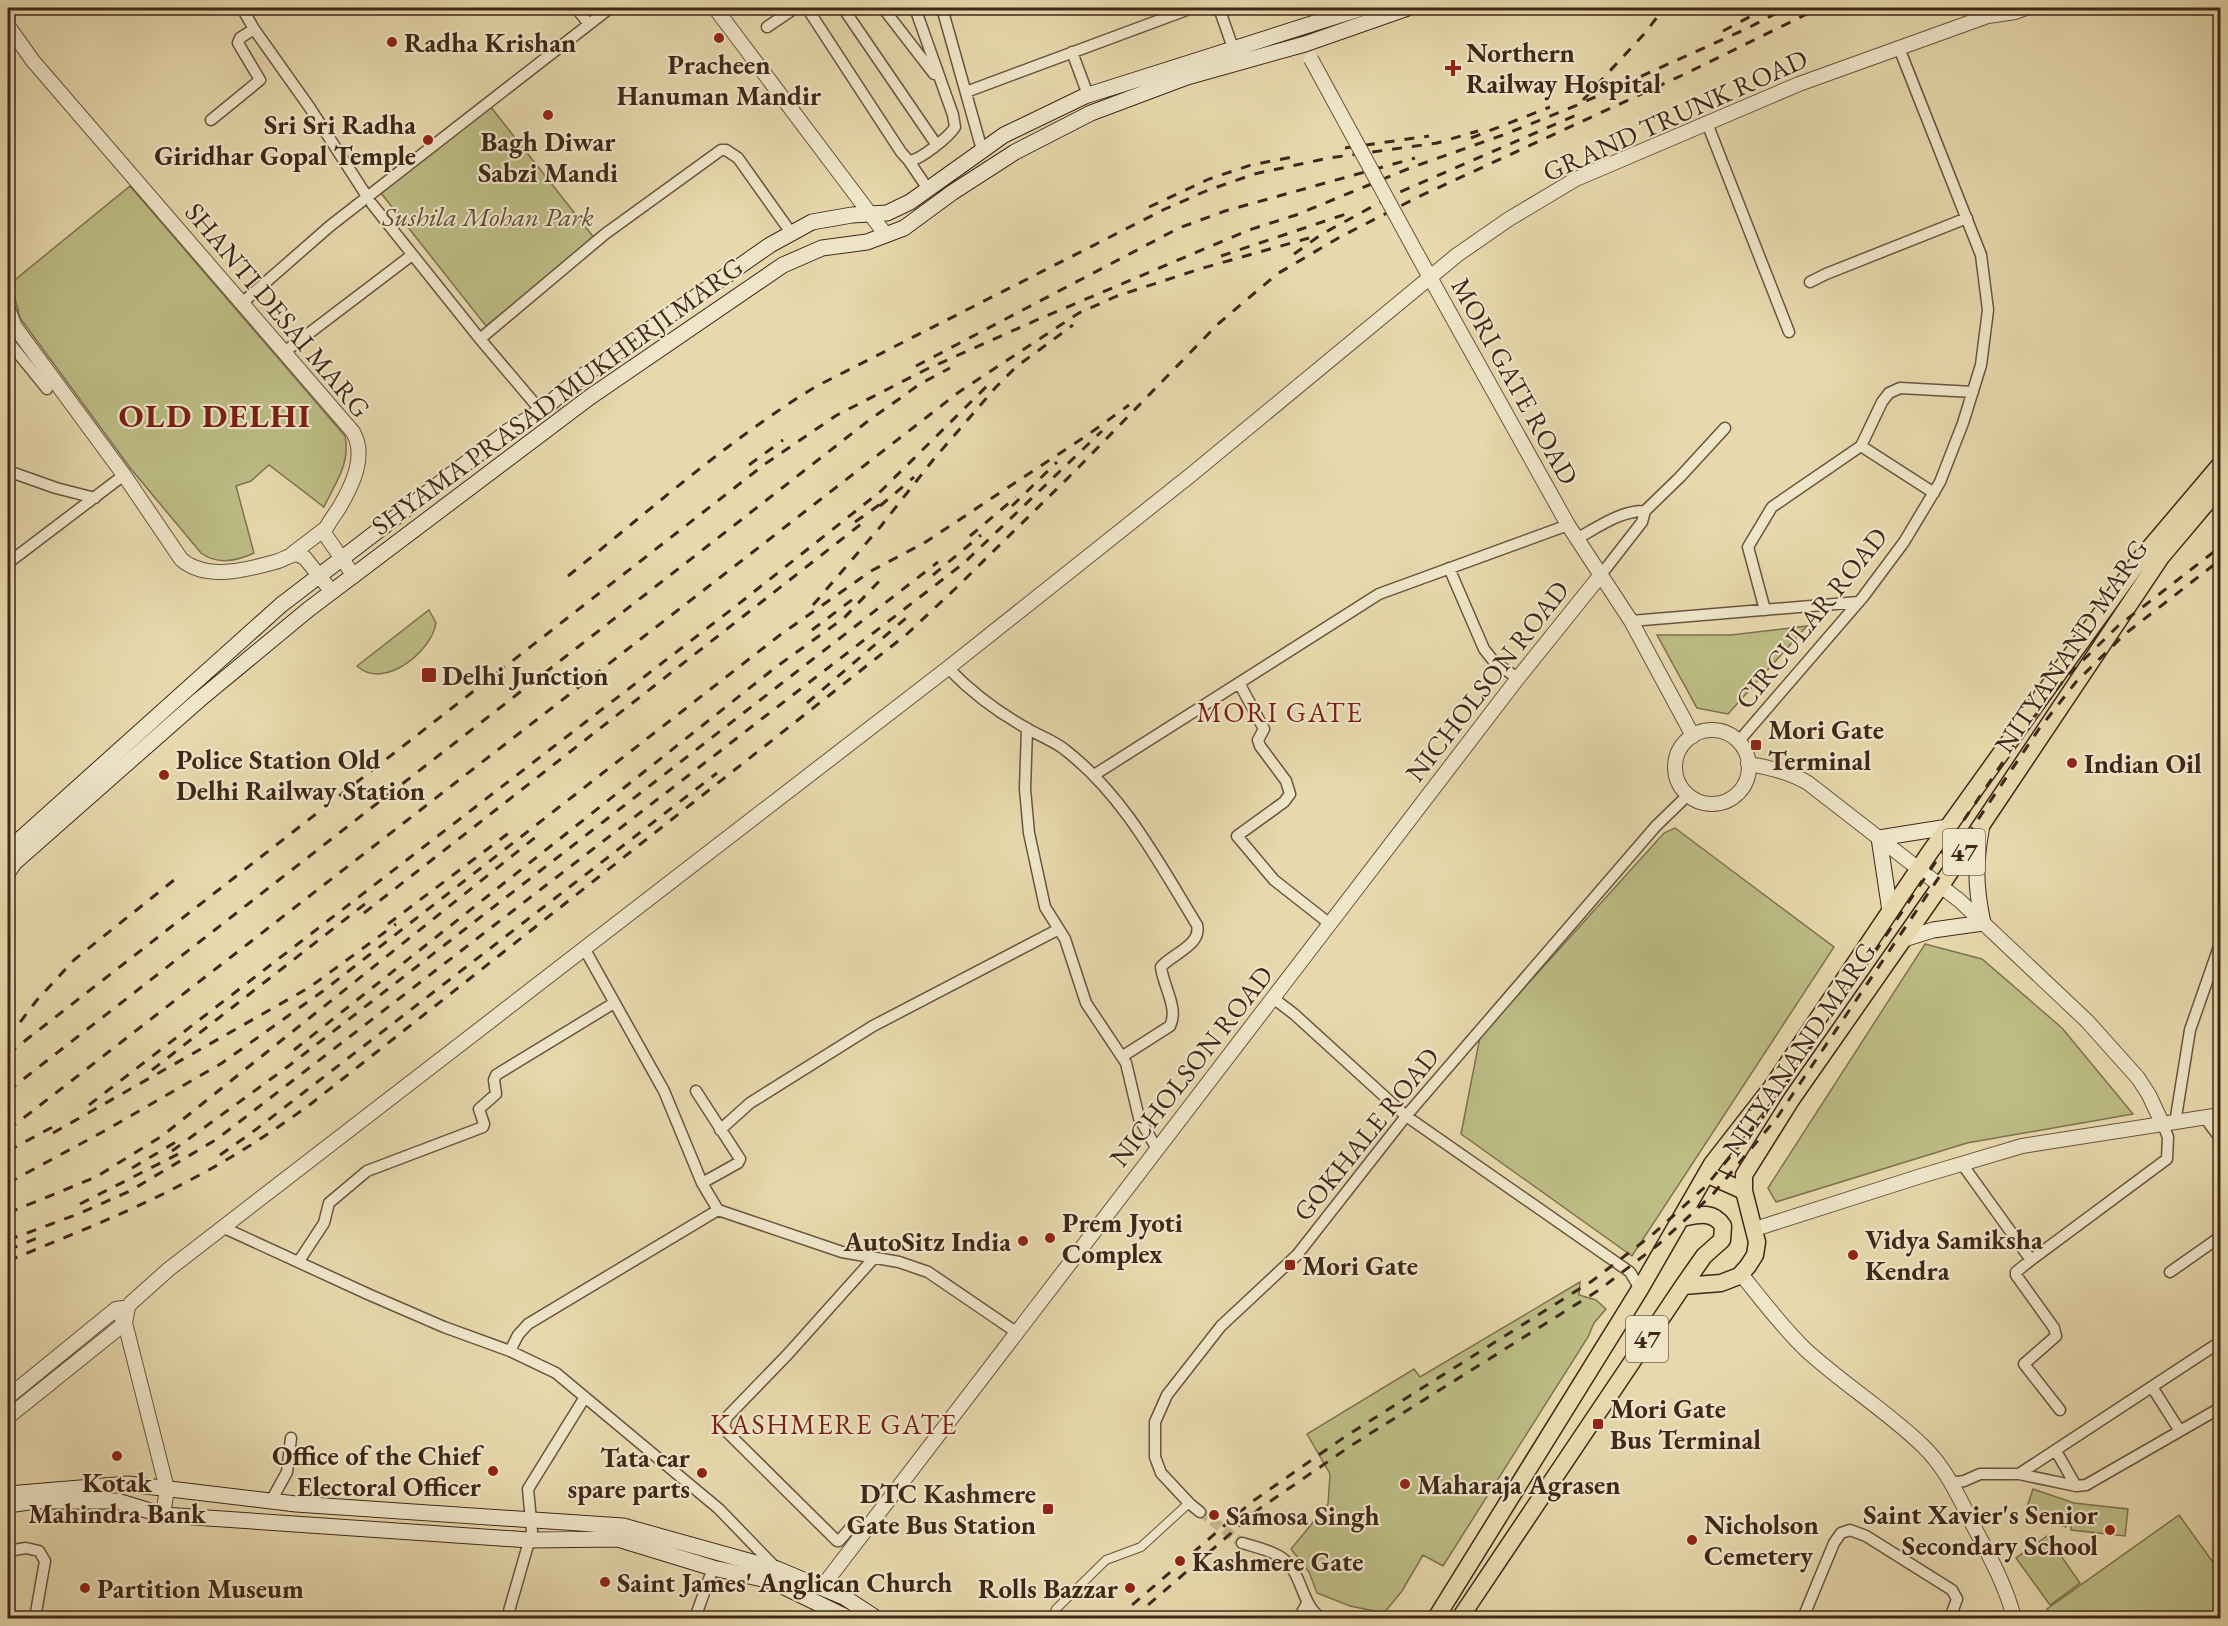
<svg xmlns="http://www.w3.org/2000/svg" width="2228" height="1626" font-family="'EB Garamond',serif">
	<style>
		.green { fill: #bdbd85; stroke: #7e724f; stroke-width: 1.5 }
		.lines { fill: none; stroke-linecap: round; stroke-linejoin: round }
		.minor-tunnel { stroke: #c6b58f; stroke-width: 10; stroke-dasharray: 10 5; stroke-linecap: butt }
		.pedestrian-casing { stroke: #6a543e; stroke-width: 10 }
		.minor-casing { stroke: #6a543e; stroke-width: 13 }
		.tertiary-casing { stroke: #6a543e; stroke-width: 16 }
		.secondary-casing { stroke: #402719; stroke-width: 17 }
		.primary-casing { stroke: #402719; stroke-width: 19 }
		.pedestrian { stroke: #efe6ca; stroke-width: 8 }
		.minor { stroke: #efe6ca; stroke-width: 10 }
		.tertiary { stroke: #efe6ca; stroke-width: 14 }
		.secondary { stroke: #efe6ca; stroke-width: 15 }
		.primary { stroke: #e7d9ad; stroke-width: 16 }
		.rail { stroke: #402719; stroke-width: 3; stroke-dasharray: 10 10; stroke-linecap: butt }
		.tertiary-bridge-casing { stroke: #6a543e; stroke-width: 16; stroke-linecap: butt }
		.tertiary-bridge { stroke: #efe6ca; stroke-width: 14 }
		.poi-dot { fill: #8f2418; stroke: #efe6ca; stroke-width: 2 }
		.labels { text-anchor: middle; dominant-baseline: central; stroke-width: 4.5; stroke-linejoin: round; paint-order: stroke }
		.shield { fill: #efe6ca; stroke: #74604e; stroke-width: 1.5 }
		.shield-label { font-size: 26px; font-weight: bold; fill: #402719 }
		.poi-label { font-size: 27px; font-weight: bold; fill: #402719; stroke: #efe6ca; text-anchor: start }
		.street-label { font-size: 27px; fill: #402719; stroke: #efe6ca }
		.park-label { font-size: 27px; font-style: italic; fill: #5f4c34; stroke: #efe6ca }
		.neighbourhood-label { font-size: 28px; letter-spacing: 1.5px; fill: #7a1f14; stroke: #efe6ca }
		.district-label { font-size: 33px; font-weight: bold; letter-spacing: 1.5px; fill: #7a1f14; stroke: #efe6ca }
	</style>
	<rect width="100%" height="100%" fill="#e7d9ad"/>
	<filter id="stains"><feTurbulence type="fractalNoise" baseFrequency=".00333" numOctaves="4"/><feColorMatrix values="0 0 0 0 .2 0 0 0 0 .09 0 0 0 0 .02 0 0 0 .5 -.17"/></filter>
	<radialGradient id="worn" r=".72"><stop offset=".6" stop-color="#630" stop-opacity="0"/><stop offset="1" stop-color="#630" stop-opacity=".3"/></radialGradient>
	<path class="green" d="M490,106L595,239L486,326L381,193Z
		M130,186L345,436C351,463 335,483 324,507L269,465L251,481L236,486L254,553C237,561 217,565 201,553L131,469L20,318L11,283Z
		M429,610L436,623C432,651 384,691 357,666Z
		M1807,626L1728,714L1697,708L1657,635H1731Z
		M1675,828L1834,947L1632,1256L1461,1134L1480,1037L1664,833Z
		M1925,944L1982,959L2062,1028L2133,1114L1967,1143L1776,1202L1768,1188Z
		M1580,1282L1579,1295L1596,1300L1606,1309L1594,1323L1588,1337L1443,1566L1423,1555L1402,1591L1384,1613L1350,1606L1317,1593L1309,1572L1291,1549L1328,1504L1330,1474L1307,1434L1414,1369L1420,1377Z
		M2033,1489L2074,1503L2128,1509L2125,1536L2071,1530L2073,1506L2066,1527L2025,1513Z
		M2179,1515L2220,1572V1618H2054L2047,1609Z
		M2047,1536L2080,1583L2050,1605L2016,1558Z"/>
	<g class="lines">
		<path class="minor-tunnel" d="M1200,1512L1242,1543"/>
		<g class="pedestrian-casing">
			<path id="pedestrian" d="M1052,1618L1056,1609L1106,1560L1141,1547L1189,1503"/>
		</g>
		<g class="minor-casing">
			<path id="minor" d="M242,8L254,29L310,108L368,198
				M576,8L589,24
				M807,8L901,152L909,161C920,160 949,137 955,127L953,115L915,8
				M843,8L936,144
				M883,8L934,74
				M942,8L982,150
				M1219,8L1233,48
				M767,27L795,8
				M1072,52L1088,95
				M966,92L1192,8
				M211,120L260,80L238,43L240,38L254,29
				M1707,123L1789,332
				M909,161L928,189
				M372,204L480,339L541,411
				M1810,282L1826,274L1967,218
				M242,303L330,226L610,8
				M480,339L605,234L721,150H726L738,158L792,234
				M8,341L47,389
				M283,353L412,255
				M1861,446L1934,493
				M8,471L56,488L95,498
				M1576,539C1597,528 1621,510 1645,511
				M8,563L124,475
				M1449,568L1484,649L1495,663L1518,678
				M1600,576L1642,522L1645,511L1680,477L1725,428
				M1765,610L1748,547L1772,507L1861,446L1882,402L1889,393L1900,388L1973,392
				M1631,621L1859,602
				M948,668C971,692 999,713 1028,729C1040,736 1054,741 1064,749C1123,794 1159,863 1197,925C1202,945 1172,954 1161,967C1163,986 1179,1008 1170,1026L1123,1056
				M1239,683L1264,729L1258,740L1260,746L1286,781L1290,794L1284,802L1237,836L1274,880L1330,924
				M1027,729L1025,789L1029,833L1045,907L1065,939L1086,1003L1126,1063L1139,1118L1157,1149
				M1738,742L1863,597L1904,542L1940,482L1963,423L1981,365L1988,310L1981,255L1899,48
				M1094,775L1379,594L1568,525
				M584,948L664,1091L702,1183L718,1210L842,1252L899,1262L928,1272L1016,1332
				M1273,998L1294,1014L1406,1116L1630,1272L1640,1289
				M696,1091L740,1159L738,1163L702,1183
				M2205,1118L2220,1138
				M2175,1123L2190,1030L2220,944
				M720,1130L750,1103L873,1026L1059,929
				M1962,1164L2031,1260L2167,1159L2168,1137L2163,1125
				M222,1227L370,1295L444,1327L510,1351L556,1373L719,1509L777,1569
				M2031,1260L2016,1272V1275L2054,1328L2056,1336L2024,1364L2060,1410
				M299,1261L324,1223L329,1203L367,1171L483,1127L484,1124L479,1109L496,1094L494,1080L496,1075L614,1003
				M2170,1272L2220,1237
				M510,1351L518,1335L528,1324L718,1210
				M2152,1387L2180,1431
				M2056,1451L2076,1486
				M2019,1474L2220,1342
				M1951,1483L1964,1481L1980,1474H2019L2076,1486L2086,1485L2220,1408
				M271,1501L287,1472L291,1438
				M1200,1512L1189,1503L1161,1473L1155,1457V1422L1167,1395L1221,1326L1297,1255L1406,1116L1656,826L1688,795
				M865,1531L853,1525L839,1541H837L728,1433L724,1426L727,1417L788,1354L874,1258
				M1242,1543C1255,1547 1271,1550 1282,1558C1303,1573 1300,1603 1321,1618
				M8,1551L26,1548L39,1551L45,1561L35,1618
				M507,1618L532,1531L528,1489L585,1397
				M695,1618L713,1568
				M1299,1618L1307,1603
				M1803,1618L1834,1543L1841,1533L1850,1530L1866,1536L1952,1590L1957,1599L1950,1618"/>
		</g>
		<g class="tertiary-casing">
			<path id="tertiary" d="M715,8L886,235
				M8,26L33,61L353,432C367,456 352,486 339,508C334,516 327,524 324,533L354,576
				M1417,254L1568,525L1631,621L1693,736
				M8,309L15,327L124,475L181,559C205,581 246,570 275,562C283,560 289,555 297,554L305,558L332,592
				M292,554L326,528
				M1675 767a37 37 0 1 1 74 0a37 37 0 1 1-74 0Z
				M1748,764C1769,767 1789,772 1808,783L1960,901L2087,1021L2138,1078L2149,1095L2163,1125
				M1755,1229L1921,1176L2022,1146L2220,1115
				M1741,1274C1762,1300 1782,1327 1806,1350C1843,1384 1887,1411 1923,1446C1946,1468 1960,1499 1974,1527C1990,1557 2006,1586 2014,1618
				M116,1309L125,1323L167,1489L163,1515
				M8,1397L116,1309L123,1308
				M8,1417L125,1323L128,1307L131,1303L169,1269L948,668L1192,474L1457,255L1509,219L1576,179L1799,84L1988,16L2015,12L2026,8
				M822,1587L1518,678L1600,576"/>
		</g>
		<g class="secondary-casing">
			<path id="secondary" d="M8,850L281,605L507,432L541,411L577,380L770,245L812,222L852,215L887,213L910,202L1004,135L1085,96L1362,8
				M8,872L15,862L199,700L309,609L590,397L783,265L822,248L867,242L904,228L953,192L1015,152L1091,113L1187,77L1305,44L1408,8
				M1890,911L1879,838L1948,827
				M1904,939L1933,930L1983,923C1975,885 1975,863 1982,825
				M8,1494L128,1484L296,1504L623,1526L777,1569L844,1597L876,1618
				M8,1505L36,1501H117L163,1515L529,1540L618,1539L713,1568L772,1581L848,1618"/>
		</g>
		<g class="primary-casing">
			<path id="primary" d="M1706,1174L1744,1191
				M1683,1286L1721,1283L1739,1276L1748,1266L1755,1255L1757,1242L1744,1191V1175L1791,1100L1946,878L2161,557L2220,487
				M1436,1618L1640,1289L1712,1164L1772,1087L1930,852L2142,557L2220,465
				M1460,1618L1683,1286L1704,1256L1722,1240L1723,1226C1713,1210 1697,1215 1682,1218"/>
		</g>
		<use href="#pedestrian" class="pedestrian"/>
		<use href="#minor" class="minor"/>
		<use href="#tertiary" class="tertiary"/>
		<use href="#secondary" class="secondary"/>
		<use href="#primary" class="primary"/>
		<path class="rail" d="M1723,31L1766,8
			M1583,100L1645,33L1664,8
			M1471,138L1550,107
			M1345,148L1429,136
			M1382,200L1583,112
			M1149,207L1209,179L1251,165L1298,156
			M1294,254L1322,234L1390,197
			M1221,256L1346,214
			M916,366L1179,228L1225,211L1415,158
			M749,465L783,440
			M880,506L914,477
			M1012,506L1057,462
			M855,522L886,500
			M970,536L1016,497
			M933,575L981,535
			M568,576C649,511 727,441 815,387L1165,209L1206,191L1254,174L1329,158L1437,143L1478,131
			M813,605L881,526L933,460L996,387L1016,367L1073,325
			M812,630L853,599
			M807,703L912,613
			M364,913L865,521
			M388,924L510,832
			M8,1038L37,1000L74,960L179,876
			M294,1050L776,667L844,618L885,575
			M8,1054L765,464L837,415L925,370L1039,319L1249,230L1296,215L1410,168L1503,135L1575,106L1746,29L1786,8
			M152,1070L370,900
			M8,1091L868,421L920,384L950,368
			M89,1105L736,606L881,491L991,382
			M8,1130L959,392L1079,313L1117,296L1203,268L1309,238
			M53,1133L310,987L396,924
			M8,1151L58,1124
			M172,1151L290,1065L938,562
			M220,1155L250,1134L717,773
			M132,1168L176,1142
			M8,1183L108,1129L222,1063L323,991L780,635L871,571L924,543L1089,434L1129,405
			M80,1204L184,1151
			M8,1213L96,1177L162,1136L542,832
			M8,1240L78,1214L130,1191L217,1139L964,563L1102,431
			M8,1250L40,1237
			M8,1261C70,1235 133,1211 192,1179C234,1157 274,1131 312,1103L907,634L956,588L1074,472L1218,324L1277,274L1340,237L1418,197L1687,73L1819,8
			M1117,1618L1253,1501L1346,1436L1592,1281L1652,1235L1705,1187L1767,1112L2030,722L2068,675L2118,626L2220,547
			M1133,1618L1259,1509L1352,1445L1599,1290L1659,1244L1713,1194L1776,1119L2039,729L2076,682L2125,634L2220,560"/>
		<g class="tertiary-bridge-casing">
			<path id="tertiary-bridge" d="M1311,59L1417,254"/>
		</g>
		<use href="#tertiary-bridge" class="tertiary-bridge"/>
	</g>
	<g class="poi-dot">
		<circle cx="719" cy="38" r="6"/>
		<circle cx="392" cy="42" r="6"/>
		<path d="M1450 59h6v6h6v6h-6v6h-6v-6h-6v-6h6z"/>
		<circle cx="548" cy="115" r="6"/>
		<circle cx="428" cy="140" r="6"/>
		<rect x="421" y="667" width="16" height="16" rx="3"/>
		<rect x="1750" y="739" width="12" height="12" rx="3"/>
		<circle cx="2072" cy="763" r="6"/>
		<circle cx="164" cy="775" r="6"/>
		<circle cx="1050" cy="1238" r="6"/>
		<circle cx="1023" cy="1241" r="6"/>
		<circle cx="1853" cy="1255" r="6"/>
		<rect x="1284" y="1259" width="12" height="12" rx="3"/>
		<rect x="1592" y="1418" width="12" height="12" rx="3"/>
		<circle cx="117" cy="1456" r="6"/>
		<circle cx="493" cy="1471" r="6"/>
		<circle cx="702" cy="1473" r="6"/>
		<circle cx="1405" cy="1484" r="6"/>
		<rect x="1042" y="1503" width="12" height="12" rx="3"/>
		<circle cx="1214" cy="1515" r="6"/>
		<circle cx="2110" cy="1530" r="6"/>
		<circle cx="1692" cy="1540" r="6"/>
		<circle cx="1180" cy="1561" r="6"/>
		<circle cx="605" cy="1582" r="6"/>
		<circle cx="85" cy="1588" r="6"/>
		<circle cx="1130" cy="1588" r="6"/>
	</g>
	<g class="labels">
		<g class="shield">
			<rect x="1943" y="829" width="42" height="46" rx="4.5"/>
			<rect x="1626" y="1316" width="42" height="46" rx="4.5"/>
		</g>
		<g class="shield-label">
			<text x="1964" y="852">47</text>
			<text x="1647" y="1339">47</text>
		</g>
		<g class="poi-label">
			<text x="404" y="42">Radha Krishan</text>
			<text x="1466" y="52">Northern<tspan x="1466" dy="31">Railway Hospital</tspan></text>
			<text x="719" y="64" text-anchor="middle">Pracheen<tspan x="719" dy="31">Hanuman Mandir</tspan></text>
			<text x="416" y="124" text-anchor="end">Sri Sri Radha<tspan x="416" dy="31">Giridhar Gopal Temple</tspan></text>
			<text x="548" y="141" text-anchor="middle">Bagh Diwar<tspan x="548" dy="31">Sabzi Mandi</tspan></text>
			<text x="442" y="675">Delhi Junction</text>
			<text x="1768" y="729">Mori Gate<tspan x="1768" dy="31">Terminal</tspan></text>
			<text x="176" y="759">Police Station Old<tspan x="176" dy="31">Delhi Railway Station</tspan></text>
			<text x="2084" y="763">Indian Oil</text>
			<text x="1062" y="1222">Prem Jyoti<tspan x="1062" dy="31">Complex</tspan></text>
			<text x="1865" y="1239">Vidya Samiksha<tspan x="1865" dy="31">Kendra</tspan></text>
			<text x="1011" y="1241" text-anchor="end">AutoSitz India</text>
			<text x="1302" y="1265">Mori Gate</text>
			<text x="1610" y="1408">Mori Gate<tspan x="1610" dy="31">Bus Terminal</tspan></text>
			<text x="481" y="1455" text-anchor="end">Office of the Chief<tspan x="481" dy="31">Electoral Officer</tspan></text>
			<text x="690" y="1457" text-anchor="end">Tata car<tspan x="690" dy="31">spare parts</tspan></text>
			<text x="117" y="1482" text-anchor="middle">Kotak<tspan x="117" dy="31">Mahindra Bank</tspan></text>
			<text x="1417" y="1484">Maharaja Agrasen</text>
			<text x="1036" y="1493" text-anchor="end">DTC Kashmere<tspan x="1036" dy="31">Gate Bus Station</tspan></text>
			<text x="2098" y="1514" text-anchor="end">Saint Xavier's Senior<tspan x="2098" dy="31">Secondary School</tspan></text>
			<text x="1226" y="1515">Samosa Singh</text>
			<text x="1704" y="1524">Nicholson<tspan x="1704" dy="31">Cemetery</tspan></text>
			<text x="1192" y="1561">Kashmere Gate</text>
			<text x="617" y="1582">Saint James' Anglican Church</text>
			<text x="97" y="1588">Partition Museum</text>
			<text x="1118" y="1588" text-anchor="end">Rolls Bazzar</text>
		</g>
		<g class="street-label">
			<text transform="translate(1675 115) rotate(-24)">GRAND TRUNK ROAD</text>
			<text transform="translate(278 310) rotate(50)">SHANTI DESAI MARG</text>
			<text transform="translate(1515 381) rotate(61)">MORI GATE ROAD</text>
			<text transform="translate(557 396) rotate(-36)">SHYAMA PRASAD MUKHERJI MARG</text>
			<text transform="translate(1811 618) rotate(-51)">CIRCULAR ROAD</text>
			<text transform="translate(2071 646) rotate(-56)">NITYANAND MARG</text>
			<text transform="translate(1487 681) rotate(-52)">NICHOLSON ROAD</text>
			<text transform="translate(1799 1049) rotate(-56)">NITYANAND MARG</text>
			<text transform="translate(1191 1066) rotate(-52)">NICHOLSON ROAD</text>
			<text transform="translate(1366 1134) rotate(-51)">GOKHALE ROAD</text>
		</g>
		<g class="park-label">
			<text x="488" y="216">Sushila Mohan Park</text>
		</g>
		<g class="neighbourhood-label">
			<text x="1280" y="712">MORI GATE</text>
			<text x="834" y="1424">KASHMERE GATE</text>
		</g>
		<g class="district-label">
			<text x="215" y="415">OLD DELHI</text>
		</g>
	</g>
	<rect width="2228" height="1626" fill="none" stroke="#e7d9ad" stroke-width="30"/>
	<rect x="9" y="9" width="2210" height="1608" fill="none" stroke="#402719" stroke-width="3"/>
	<rect x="15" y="15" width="2198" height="1596" fill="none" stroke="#402719" stroke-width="1.5"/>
	<rect width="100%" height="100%" filter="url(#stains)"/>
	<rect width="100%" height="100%" fill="url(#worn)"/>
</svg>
